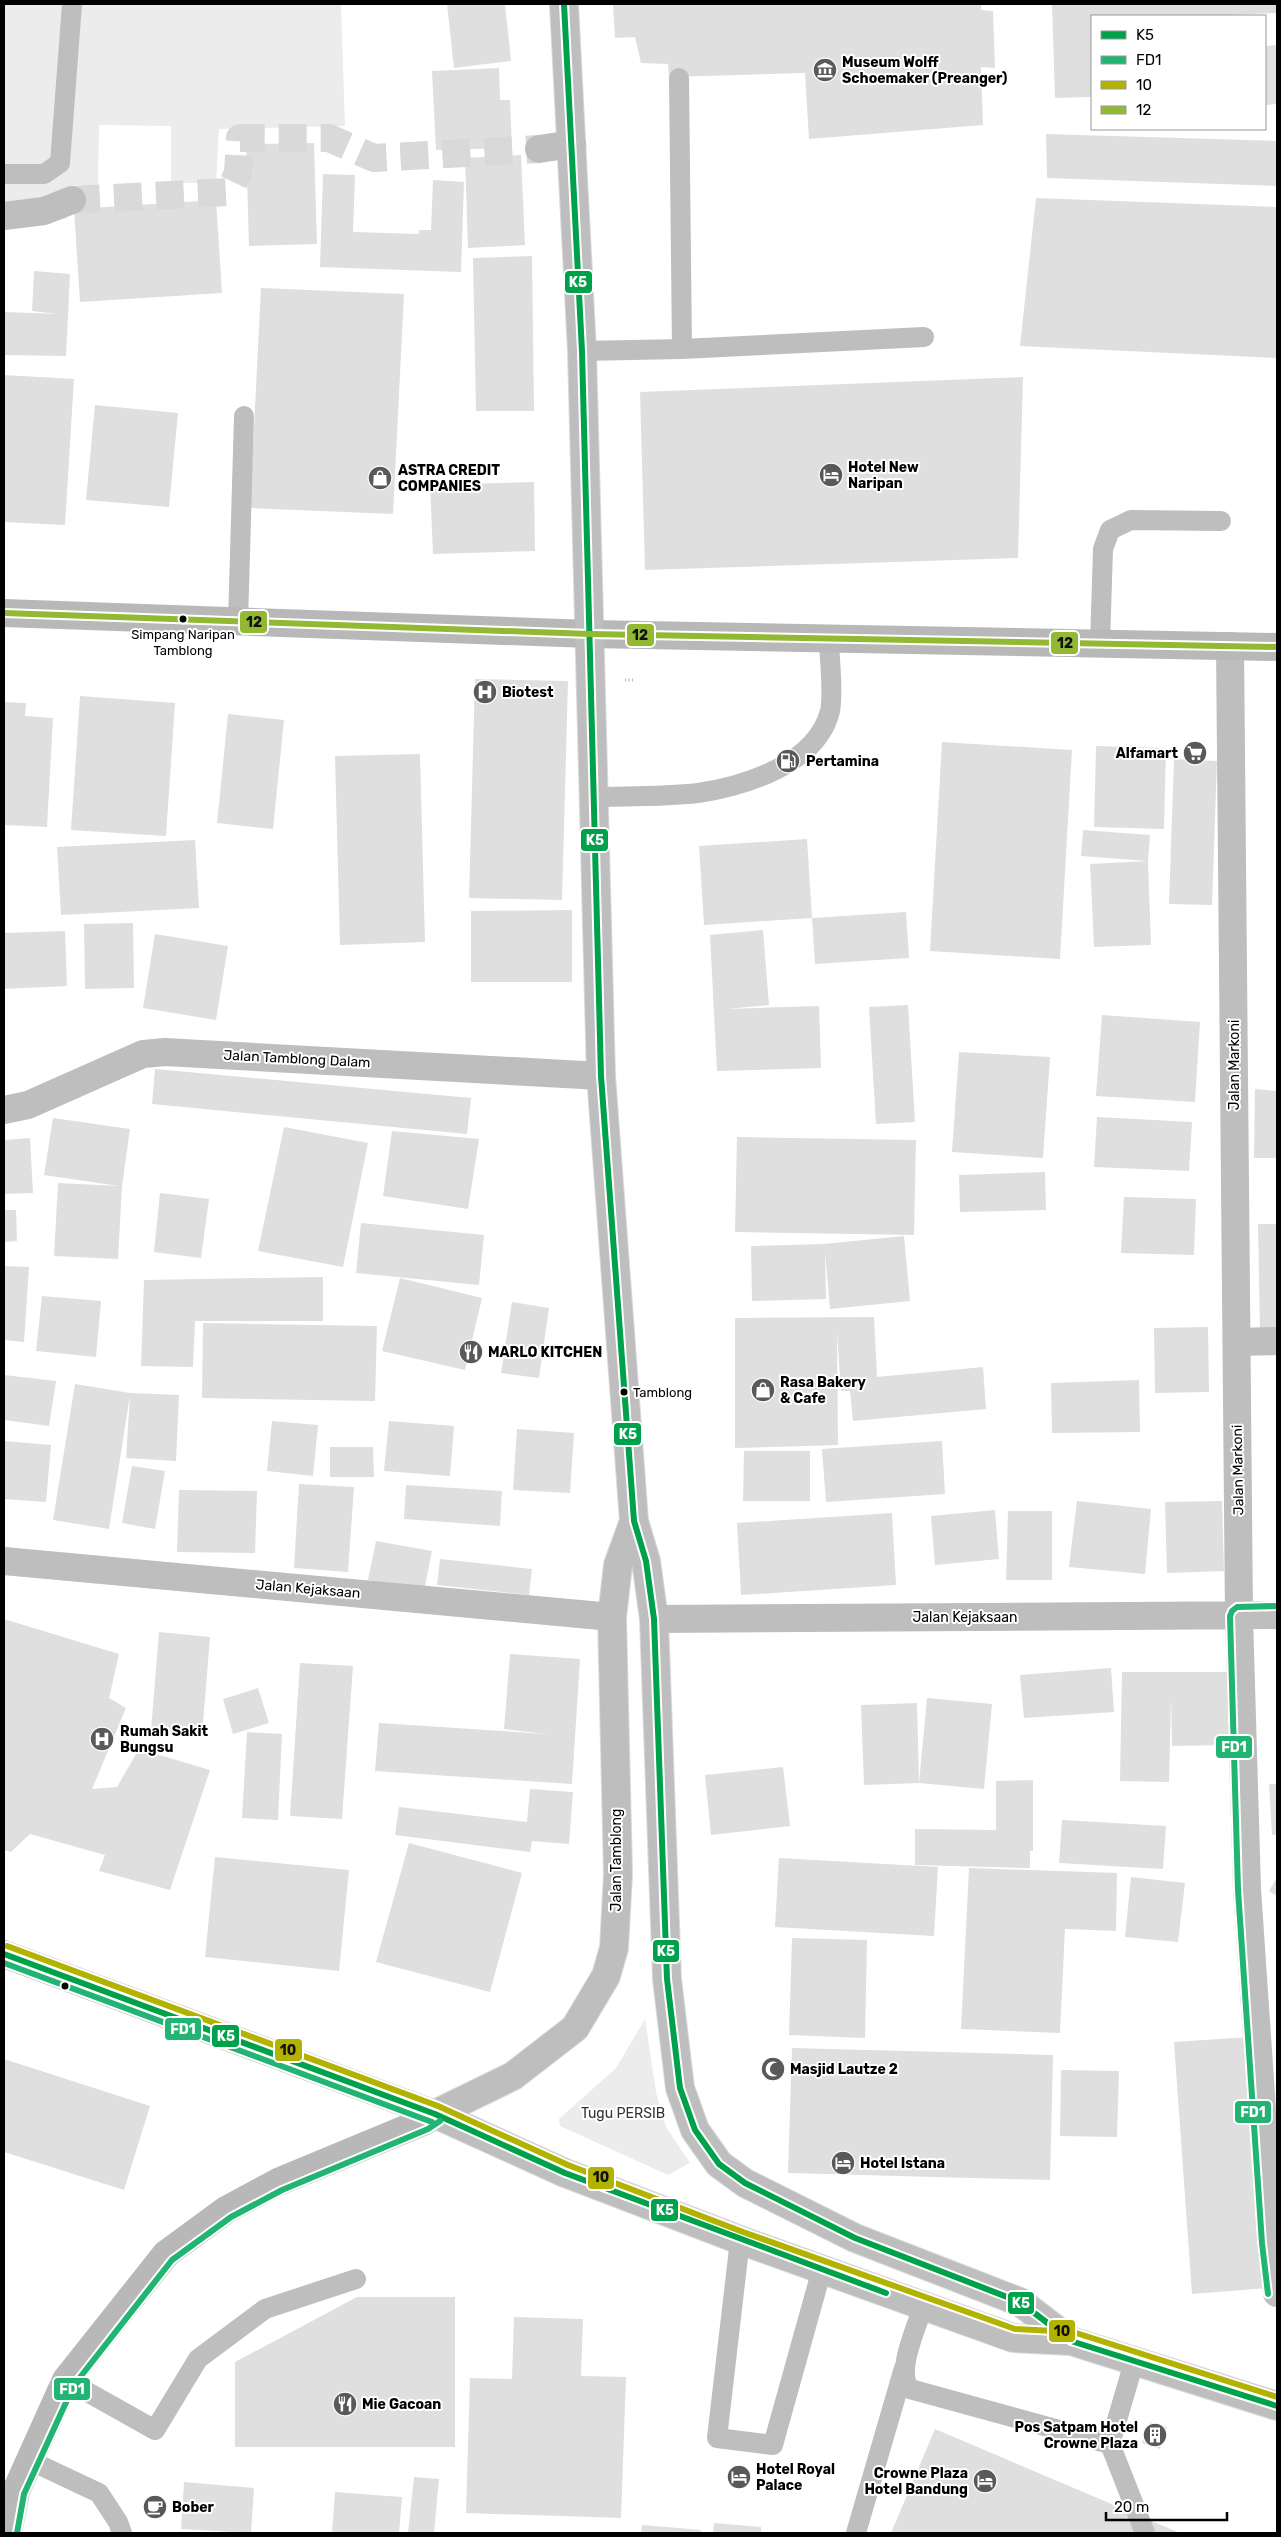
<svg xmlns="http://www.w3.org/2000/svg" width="1281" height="2537" font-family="Rubik,sans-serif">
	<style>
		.green { fill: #ececec }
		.building { fill: #dfdfdf }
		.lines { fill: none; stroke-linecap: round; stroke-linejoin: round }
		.street-tunnel { stroke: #d9d9d9; stroke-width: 28; stroke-dasharray: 28 14; stroke-linecap: butt }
		.primary-casing { stroke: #dbdbdb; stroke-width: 30 }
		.path { stroke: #b9b9b9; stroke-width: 3; stroke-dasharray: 1 2.5; stroke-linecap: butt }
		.lane { stroke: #bebebe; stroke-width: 20 }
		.street { stroke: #bebebe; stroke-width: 28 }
		.secondary { stroke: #b8b8b8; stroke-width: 28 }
		.primary { stroke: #bebebe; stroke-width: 28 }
		.bus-1-casing { stroke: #fff; stroke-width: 10 }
		.bus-2-casing { stroke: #fff; stroke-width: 10 }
		.bus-3-casing { stroke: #fff; stroke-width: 10 }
		.bus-4-casing { stroke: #fff; stroke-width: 10 }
		.bus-1 { stroke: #00a14b; stroke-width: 6 }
		.bus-2 { stroke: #22b473; stroke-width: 6 }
		.bus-3 { stroke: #b2b200; stroke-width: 6 }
		.bus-4 { stroke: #92b834; stroke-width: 6 }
		.bus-dot { fill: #000; stroke: #fff; stroke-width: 2 }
		.labels { text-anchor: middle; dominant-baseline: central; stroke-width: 4; stroke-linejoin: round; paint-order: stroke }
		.bus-label { font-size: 13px; fill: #000; stroke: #fff }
		.poi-label { font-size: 14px; font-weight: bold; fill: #000; stroke: #fff; text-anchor: start }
		.street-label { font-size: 14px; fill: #000; stroke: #fff }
		.park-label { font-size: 14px; fill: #333; stroke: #fff }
		.line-badge { stroke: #fff; stroke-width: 2 }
		.badge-label { font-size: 14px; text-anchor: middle; font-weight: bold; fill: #fff }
		.pale-badge-label { font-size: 14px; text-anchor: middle; font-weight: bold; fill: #111 }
	</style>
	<rect width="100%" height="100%" fill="#fff"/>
	<path class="green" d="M4,4H341L345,126L219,129L216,183H171V126L99,125L98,187L73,185L67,219L4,213Z
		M645,2019L656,2092L666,2127L690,2163L668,2175L560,2126L559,2119L616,2068Z"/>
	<path class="building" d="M447,4H505L511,61L454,68Z
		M613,4H981V10L993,11L995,68L981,67L983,125L809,139L805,73L669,77L668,64L641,63L635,37L615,38Z
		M1052,4H1277V13L1205,16H1092V97L1055,98Z
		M1277,45V104L1265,105V46Z
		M499,68L500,100H510L512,148L436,150L432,71Z
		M1046,134L1277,141V186L1047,178Z
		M314,143L317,244L249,246L246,144Z
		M521,155L525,245L468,248L465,158Z
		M323,174L355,175L353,232L419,234V230H431L433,180L464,182L461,272L320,267Z
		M1036,198L1277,207V358L1020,346Z
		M216,200L222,293L80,302L74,209Z
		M532,256L534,411H476L473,258Z
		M34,271L70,274L66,356L4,355V312L57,314L32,311Z
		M261,288L404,294L393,514L250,508Z
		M4,375L74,379L65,525L4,522Z
		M1023,377L1018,558L645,570L640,392Z
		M95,405L178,413L169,507L86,500Z
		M534,482L535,551L433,554L430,485Z
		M475,679L568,681L562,900L469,898Z
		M80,696L175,703L166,836L71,830Z
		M4,702L26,703L25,716L53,718L47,827L4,825Z
		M228,714L284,720L273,829L217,823Z
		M942,742L1072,750L1060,959L930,951Z
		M1096,746L1166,748L1164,829L1094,827Z
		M420,754L425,942L340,945L335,756Z
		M1174,759L1217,761L1212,905L1169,904Z
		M1083,830L1150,835L1148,861L1081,856Z
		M807,839L812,918L906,912L909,958L815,964L812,918L704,925L699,846Z
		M195,840L199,908L61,915L57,847Z
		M1148,861L1151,945L1094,947L1090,864Z
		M572,910V982H471V911Z
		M133,923L134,988L85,989L84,924Z
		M763,930L769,1005L726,1009L819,1006L821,1068L717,1071L710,935Z
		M65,931L67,986L4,989V933Z
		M155,934L228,946L216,1020L143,1008Z
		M908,1005L915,1122L876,1124L869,1007Z
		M1102,1015L1200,1022L1195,1102L1096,1096Z
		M959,1052L1050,1057L1043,1158L952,1152Z
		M155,1069L471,1098L467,1134L152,1104Z
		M1255,1089L1277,1091V1158H1254Z
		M1097,1117L1192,1122L1189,1171L1094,1167Z
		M53,1118L130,1129L122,1186L118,1259L54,1256L58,1183L119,1186L44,1175Z
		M284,1127L368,1143L343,1267L258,1251Z
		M392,1131L479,1139L468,1209L383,1196Z
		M737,1137L916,1140L914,1235L735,1232Z
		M30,1138L33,1193L4,1194V1140Z
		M1045,1172L1046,1210L960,1212L959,1175Z
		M160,1193L209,1199L201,1258L154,1252Z
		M1124,1197L1196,1199L1194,1255L1121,1253Z
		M4,1210H16L17,1241L4,1242Z
		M361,1223L484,1235L479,1285L356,1273Z
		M1258,1224H1277V1332L1260,1333Z
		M904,1236L910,1301L830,1309L825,1251L826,1299L752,1301L751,1246L824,1244Z
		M4,1266L29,1267L24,1342L4,1340Z
		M323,1277V1321H195L193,1367L141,1366L144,1280Z
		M400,1278L482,1298L465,1370L382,1351Z
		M42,1296L101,1301L96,1357L36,1351Z
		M512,1302L549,1308L539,1378L501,1373Z
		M874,1317L877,1377L983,1367L986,1409L853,1421L850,1391H841L837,1333L838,1445L735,1448V1318Z
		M203,1323L377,1326L375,1401L202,1398Z
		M1208,1327L1209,1392L1155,1393L1154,1328Z
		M4,1375L56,1381L49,1426L4,1420Z
		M1139,1380L1140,1432L1052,1433L1051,1383Z
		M75,1384L130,1393L179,1395L176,1461L126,1458L130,1395L109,1529L53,1520Z
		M272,1421L318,1425L313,1476L267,1471Z
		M389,1421L454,1426L450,1476L384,1471Z
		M517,1429L574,1433L570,1493L513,1490Z
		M4,1441L51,1445L46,1502L4,1499Z
		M942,1441L945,1494L826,1502L822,1449Z
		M330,1447H373L374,1477H330Z
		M744,1451H810V1501H743Z
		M132,1466L165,1471L155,1529L122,1523Z
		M299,1484L354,1487L348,1572L294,1568Z
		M406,1485L502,1491L500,1526L404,1519Z
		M179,1490L257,1491L255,1553L177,1552Z
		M1077,1501L1151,1509L1145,1574L1069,1567Z
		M1222,1501L1224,1571L1167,1573L1165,1502Z
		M995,1510L999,1559L935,1565L931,1516Z
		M1008,1511H1052V1580H1006Z
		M892,1513L896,1585L741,1595L737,1523Z
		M376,1541L432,1551L424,1591L368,1580Z
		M440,1559L532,1569L529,1595L437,1585Z
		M4,1619L119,1654L109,1698L126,1708L92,1789L117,1787L139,1749L210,1770L170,1890L99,1871L105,1855L30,1834L11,1852L4,1850Z
		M159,1632L210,1637L202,1736L151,1731Z
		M510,1654L580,1659L572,1784L375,1771L379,1723L547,1734L504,1729Z
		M300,1663L353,1666L342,1819L290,1816Z
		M1111,1668L1114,1712L1024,1718L1020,1675Z
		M1122,1672H1228L1229,1745L1172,1746L1171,1697L1169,1782L1120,1781Z
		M258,1688L269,1723L233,1734L223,1699Z
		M927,1698L992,1704L984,1789L919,1783L864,1785L861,1705L917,1703L919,1783Z
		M247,1732L282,1734L278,1820L242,1818Z
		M783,1767L790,1826L711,1835L705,1775Z
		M1033,1780V1851H1030V1868L915,1865V1829L996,1830V1781Z
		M1269,1784H1277V1834L1272,1835Z
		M530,1789L573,1792L569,1844L532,1841L530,1852L395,1835L399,1807L527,1822Z
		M1062,1820L1166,1826L1163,1869L1059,1863Z
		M409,1843L522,1873L490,1992L376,1962Z
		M215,1857L349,1870L339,1971L205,1957Z
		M779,1858L938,1867L934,1936L775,1927Z
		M969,1868L1117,1873L1116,1931L1065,1929L1060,2033L961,2029Z
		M1131,1877L1185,1883L1178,1942L1125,1937Z
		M1277,1877V1896L1269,1891Z
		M792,1938L867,1940L865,2038L789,2035Z
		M1250,2037L1268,2288L1192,2294L1174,2042Z
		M792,2048L1053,2055L1050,2180L788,2173Z
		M4,2059L150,2106L124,2190L4,2152Z
		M1061,2070L1119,2071L1117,2137L1060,2136Z
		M357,2297H455V2447H235V2362Z
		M514,2317L583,2319L581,2376L626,2377L621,2518L466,2513L470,2378L512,2379Z
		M1150,2422L1167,2427L1160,2449L1142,2443Z
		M935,2429L1180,2533H891Z
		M414,2477L439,2479L434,2533H408Z
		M184,2482L254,2488L251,2533L181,2529Z
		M335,2492L402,2497L399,2533H332Z
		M714,2523L761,2527V2533H713Z
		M642,2525L701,2530L700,2533H641Z"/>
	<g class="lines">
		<path class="street-tunnel" d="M72,200L229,192L238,173L240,138H329L374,158L539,149"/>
		<g class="primary-casing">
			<path id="primary" d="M564,4L582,351L601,1076L634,1521L646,1561L654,1619L667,1979L680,2088L695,2130L719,2164L745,2183L855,2238L1020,2302L1071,2341
				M435,2114L565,2173L740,2240L1013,2338L1071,2341L1277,2406
				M435,2114L513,2076L575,2028L606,1976L614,1948L618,1874L612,1617L618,1565L634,1521"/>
		</g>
		<path class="path" d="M625,680H634"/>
		<path class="lane" d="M679,78L682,349
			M4,174H44L60,163L72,4
			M582,351L682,349L924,337
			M238,622L244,416
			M1100,644L1103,549L1110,530L1131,520L1221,521
			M594,797C628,796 664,797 698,793C745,786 817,764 830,711C834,693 829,657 829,638
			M740,2240L717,2438L773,2445L822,2269
			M923,2306C917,2327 895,2372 910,2389L1110,2444L1134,2362
			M66,2380L155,2430L198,2359L265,2309L356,2279
			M1110,2444L1145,2533
			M29,2460L99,2493L118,2522L122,2533
			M856,2533L904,2368"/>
		<path class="street" d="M539,149L572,144
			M4,216L44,211L72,200
			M1230,646L1239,1616L1247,1889L1271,2242L1277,2293
			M4,1110L28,1105L143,1054L165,1052L601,1076
			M1237,1342L1277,1341
			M4,1561L612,1617
			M654,1619L1277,1615"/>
		<path class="secondary" d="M4,613L590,634L1277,647
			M4,1954L435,2114
			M8,2533L16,2491L66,2380L166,2254L226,2210L278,2182L425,2121L435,2114"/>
		<use href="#primary" class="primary"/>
		<g class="bus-1-casing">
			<path id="bus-1" d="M564,4L582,351L601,1076L634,1521L646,1561L654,1619L667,1979L680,2088L695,2130L719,2164L745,2183L855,2238L1020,2302L1071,2341L1277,2406
				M4,1954L435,2114L565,2173L886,2293"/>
		</g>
		<g class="bus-2-casing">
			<path id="bus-2" d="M4,1963L432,2122
				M1268,2294L1262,2243L1238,1890L1230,1616L1232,1611L1237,1607L1277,1606
				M17,2533L24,2494L74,2385L172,2260L231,2217L282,2190L428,2129L440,2121"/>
		</g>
		<g class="bus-3-casing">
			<path id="bus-3" d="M7,1946L438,2106L568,2165L743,2232L1015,2329L1073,2332L1277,2397"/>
		</g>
		<g class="bus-4-casing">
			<path id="bus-4" d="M4,613L590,634L1277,647"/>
		</g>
		<use href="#bus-1" class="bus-1"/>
		<use href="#bus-2" class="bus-2"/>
		<use href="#bus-3" class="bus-3"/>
		<use href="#bus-4" class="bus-4"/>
	</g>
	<defs>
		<g id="museum-disc" transform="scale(1.25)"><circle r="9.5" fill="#595959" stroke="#fff"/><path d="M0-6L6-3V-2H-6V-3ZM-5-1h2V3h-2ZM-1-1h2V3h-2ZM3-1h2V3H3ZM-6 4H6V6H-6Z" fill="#fff"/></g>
		<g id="hotel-disc" transform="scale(1.25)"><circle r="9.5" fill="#595959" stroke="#fff"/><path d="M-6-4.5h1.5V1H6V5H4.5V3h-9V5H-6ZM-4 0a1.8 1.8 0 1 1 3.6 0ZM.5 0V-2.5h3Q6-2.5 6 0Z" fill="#fff"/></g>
		<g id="shop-disc" transform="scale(1.25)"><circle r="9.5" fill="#595959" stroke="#fff"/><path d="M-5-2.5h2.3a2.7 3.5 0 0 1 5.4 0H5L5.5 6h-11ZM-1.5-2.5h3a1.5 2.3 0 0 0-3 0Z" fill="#fff"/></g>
		<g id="hospital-disc" transform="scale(1.25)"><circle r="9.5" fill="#595959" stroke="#fff"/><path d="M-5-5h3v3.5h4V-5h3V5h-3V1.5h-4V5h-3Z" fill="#fff"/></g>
		<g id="supermarket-disc" transform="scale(1.25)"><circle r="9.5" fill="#595959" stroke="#fff"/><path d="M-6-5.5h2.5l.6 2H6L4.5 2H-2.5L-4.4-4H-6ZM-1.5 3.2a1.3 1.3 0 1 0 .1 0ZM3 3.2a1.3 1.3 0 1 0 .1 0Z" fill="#fff"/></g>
		<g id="fuel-disc" transform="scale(1.25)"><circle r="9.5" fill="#595959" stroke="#fff"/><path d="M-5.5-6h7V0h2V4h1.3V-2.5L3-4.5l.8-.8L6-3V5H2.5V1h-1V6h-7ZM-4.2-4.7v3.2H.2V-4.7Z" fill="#fff"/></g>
		<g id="restaurant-disc" transform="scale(1.25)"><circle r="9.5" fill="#595959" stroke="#fff"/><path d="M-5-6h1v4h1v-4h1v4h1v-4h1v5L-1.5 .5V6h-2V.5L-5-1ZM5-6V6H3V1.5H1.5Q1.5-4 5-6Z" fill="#fff"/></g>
		<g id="mosque-disc" transform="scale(1.25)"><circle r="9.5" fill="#595959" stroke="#fff"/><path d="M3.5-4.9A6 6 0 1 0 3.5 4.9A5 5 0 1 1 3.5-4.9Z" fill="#fff"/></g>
		<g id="building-disc" transform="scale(1.25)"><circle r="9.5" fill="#595959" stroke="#fff"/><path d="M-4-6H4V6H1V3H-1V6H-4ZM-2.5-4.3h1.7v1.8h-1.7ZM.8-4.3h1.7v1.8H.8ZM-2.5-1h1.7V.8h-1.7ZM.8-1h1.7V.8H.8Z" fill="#fff"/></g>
		<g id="cafe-disc" transform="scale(1.25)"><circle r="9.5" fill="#595959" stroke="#fff"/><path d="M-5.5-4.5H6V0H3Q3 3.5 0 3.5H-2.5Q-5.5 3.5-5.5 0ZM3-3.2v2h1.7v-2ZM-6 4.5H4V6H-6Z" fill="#fff"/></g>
	</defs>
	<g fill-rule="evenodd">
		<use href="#museum-disc" x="825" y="70"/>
		<use href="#hotel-disc" x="831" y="475"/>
		<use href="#shop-disc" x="380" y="478"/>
		<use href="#hospital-disc" x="485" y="692"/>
		<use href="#supermarket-disc" x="1195" y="753"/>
		<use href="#fuel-disc" x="788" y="761"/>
		<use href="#restaurant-disc" x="471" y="1352"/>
		<use href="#shop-disc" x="763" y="1390"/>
		<use href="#hospital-disc" x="102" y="1739"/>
		<use href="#mosque-disc" x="773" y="2069"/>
		<use href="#hotel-disc" x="843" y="2163"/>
		<use href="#restaurant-disc" x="345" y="2404"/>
		<use href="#building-disc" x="1155" y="2435"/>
		<use href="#hotel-disc" x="739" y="2477"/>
		<use href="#hotel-disc" x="985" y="2481"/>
		<use href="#cafe-disc" x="155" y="2507"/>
	</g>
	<g class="bus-dot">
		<circle cx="183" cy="619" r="4.5"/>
		<circle cx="624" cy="1392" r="4.5"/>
		<circle cx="65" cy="1986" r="4.5"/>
	</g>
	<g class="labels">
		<g class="bus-label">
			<text x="183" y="634">Simpang Naripan<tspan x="183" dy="16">Tamblong</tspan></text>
			<text x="633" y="1392" text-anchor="start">Tamblong</text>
		</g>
		<g class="poi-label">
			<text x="842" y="62">Museum Wolff<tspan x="842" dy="16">Schoemaker (Preanger)</tspan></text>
			<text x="848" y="467">Hotel New<tspan x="848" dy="16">Naripan</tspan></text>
			<text x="398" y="470">ASTRA CREDIT<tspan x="398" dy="16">COMPANIES</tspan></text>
			<text x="502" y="692">Biotest</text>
			<text x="1178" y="753" text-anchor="end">Alfamart</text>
			<text x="806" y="761">Pertamina</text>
			<text x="488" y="1352">MARLO KITCHEN</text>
			<text x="780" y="1382">Rasa Bakery<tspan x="780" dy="16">&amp; Cafe</tspan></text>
			<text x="120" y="1731">Rumah Sakit<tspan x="120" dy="16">Bungsu</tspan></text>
			<text x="790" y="2069">Masjid Lautze 2</text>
			<text x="860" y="2163">Hotel Istana</text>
			<text x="362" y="2404">Mie Gacoan</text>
			<text x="1138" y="2427" text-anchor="end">Pos Satpam Hotel<tspan x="1138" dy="16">Crowne Plaza</tspan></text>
			<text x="756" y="2469">Hotel Royal<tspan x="756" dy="16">Palace</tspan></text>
			<text x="968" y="2473" text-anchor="end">Crowne Plaza<tspan x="968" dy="16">Hotel Bandung</tspan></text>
			<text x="172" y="2507">Bober</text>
		</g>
		<g class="street-label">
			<text transform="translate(297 1059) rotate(3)">Jalan Tamblong Dalam</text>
			<text transform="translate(1234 1065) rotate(-90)">Jalan Markoni</text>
			<text transform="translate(1238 1470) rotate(-91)">Jalan Markoni</text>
			<text transform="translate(308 1589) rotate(5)">Jalan Kejaksaan</text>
			<text x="965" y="1617">Jalan Kejaksaan</text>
			<text transform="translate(616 1860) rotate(-90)">Jalan Tamblong</text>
		</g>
		<g class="park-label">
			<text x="623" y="2113">Tugu PERSIB</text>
		</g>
	</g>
	<g class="line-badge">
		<rect x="564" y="270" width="29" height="24" rx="5" fill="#00a14b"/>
		<rect x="239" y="610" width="29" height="24" rx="5" fill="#92b834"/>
		<rect x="626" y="623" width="29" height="24" rx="5" fill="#92b834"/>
		<rect x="1050" y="631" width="29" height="24" rx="5" fill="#92b834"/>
		<rect x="580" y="828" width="29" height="24" rx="5" fill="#00a14b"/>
		<rect x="613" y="1422" width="29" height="24" rx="5" fill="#00a14b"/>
		<rect x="1215" y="1735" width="38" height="24" rx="5" fill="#22b473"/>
		<rect x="652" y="1939" width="28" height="24" rx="5" fill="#00a14b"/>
		<rect x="164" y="2017" width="38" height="24" rx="5" fill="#22b473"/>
		<rect x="211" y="2024" width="29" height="24" rx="5" fill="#00a14b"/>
		<rect x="274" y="2038" width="29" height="24" rx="5" fill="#b2b200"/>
		<rect x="1234" y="2100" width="38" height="24" rx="5" fill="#22b473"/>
		<rect x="587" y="2166" width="28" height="24" rx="5" fill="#b2b200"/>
		<rect x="650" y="2198" width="29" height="24" rx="5" fill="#00a14b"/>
		<rect x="1007" y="2291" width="28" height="24" rx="5" fill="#00a14b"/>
		<rect x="1048" y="2319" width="28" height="24" rx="5" fill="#b2b200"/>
		<rect x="53" y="2377" width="38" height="24" rx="5" fill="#22b473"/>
	</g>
	<g class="badge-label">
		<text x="578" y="287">K5</text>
		<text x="595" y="845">K5</text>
		<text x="628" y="1439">K5</text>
		<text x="1234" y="1752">FD1</text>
		<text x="666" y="1956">K5</text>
		<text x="183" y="2034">FD1</text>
		<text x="226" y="2041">K5</text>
		<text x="1253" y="2117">FD1</text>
		<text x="665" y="2215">K5</text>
		<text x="1021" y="2308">K5</text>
		<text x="72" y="2394">FD1</text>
	</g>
	<g class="pale-badge-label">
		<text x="254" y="627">12</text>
		<text x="640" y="640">12</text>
		<text x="1065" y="648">12</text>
		<text x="288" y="2055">10</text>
		<text x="601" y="2182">10</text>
		<text x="1062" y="2336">10</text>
	</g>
	<rect width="1281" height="2537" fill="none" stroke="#000000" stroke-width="10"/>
	<rect x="1091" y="15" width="175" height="115" fill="#ffffff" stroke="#999999"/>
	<rect x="1101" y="31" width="25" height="8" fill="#00a14b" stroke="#999999"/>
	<text x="1136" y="40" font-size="15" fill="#000000">K5</text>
	<rect x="1101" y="56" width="25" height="8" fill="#22b473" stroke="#999999"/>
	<text x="1136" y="65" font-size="15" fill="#000000">FD1</text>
	<rect x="1101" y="81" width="25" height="8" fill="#b2b200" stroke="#999999"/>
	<text x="1136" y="90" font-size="15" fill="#000000">10</text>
	<rect x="1101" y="106" width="25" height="8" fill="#92b834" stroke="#999999"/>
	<text x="1136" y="115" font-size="15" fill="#000000">12</text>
	<path d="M1106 2512v8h121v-8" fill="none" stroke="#000000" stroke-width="2.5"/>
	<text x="1114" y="2512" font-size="15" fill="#000000" stroke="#ffffff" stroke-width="4" paint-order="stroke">20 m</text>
</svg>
